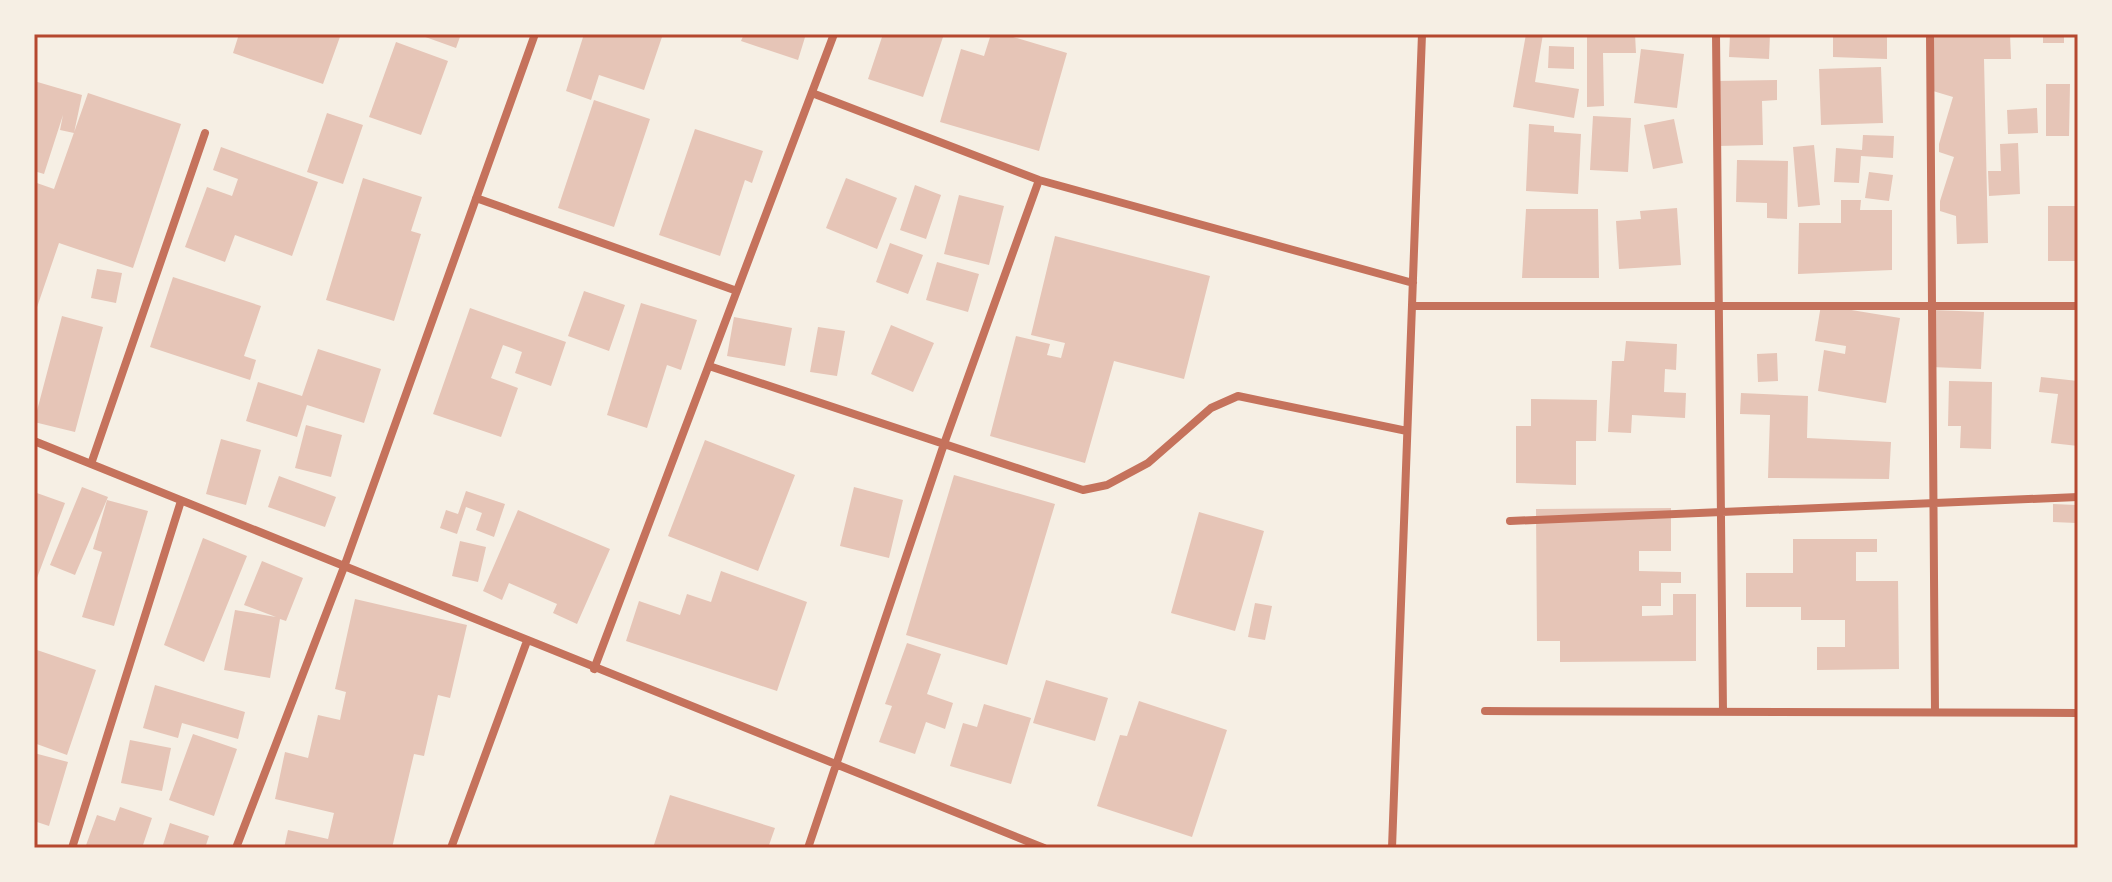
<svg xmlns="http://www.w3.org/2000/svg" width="2112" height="882" font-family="Roboto,sans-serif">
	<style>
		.building { fill: #e6c5b7 }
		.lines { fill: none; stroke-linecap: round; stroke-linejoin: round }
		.minor { stroke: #c5725c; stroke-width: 8 }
		.neatline { fill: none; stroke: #b5482f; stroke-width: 3 }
	</style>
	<rect width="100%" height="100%" fill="#f6efe4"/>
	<path class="building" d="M239,34H341L323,84L233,53Z
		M417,34H461L456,48Z
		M584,34H663L644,90L599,75L591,100L566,91Z
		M744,34H806L798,60L741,41Z
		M883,34H944L923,97L868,79Z
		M991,34H1003L1067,53L1039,151L940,122L961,49L984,56Z
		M1526,34H1543L1535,82L1579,89L1574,118L1513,107Z
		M1587,34H1635L1636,53H1603L1604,106L1587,107Z
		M1730,34H1770L1769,59L1729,57Z
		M1833,34H1887V59L1833,57Z
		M1931,34H2010L2011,59H1984L1988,243L1957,244L1956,216L1940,211V201L1954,157L1939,152V144L1953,97L1933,91Z
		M2043,34H2064V43H2043Z
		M396,42L448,61L421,135L369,117Z
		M1549,46L1574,47V69L1548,68Z
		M1641,49L1684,54L1677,108L1634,103Z
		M1881,67L1883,123L1821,125L1819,69Z
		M1777,80V100L1762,101L1763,145L1717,146L1715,81Z
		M34,81L82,95L74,133L60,130L63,115L44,174L34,171Z
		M2046,84H2070L2069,136H2046Z
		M88,93L181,124L133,268L59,243L34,316V182L54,189Z
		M594,100L650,119L614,227L558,208Z
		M2037,108L2038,133L2008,134L2007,110Z
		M327,113L363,125L343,184L307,172Z
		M1593,116L1631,118L1628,172L1590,170Z
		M1674,119L1683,163L1653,169L1644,125Z
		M1529,124L1554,126V132L1581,134L1578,194L1526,191Z
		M695,129L763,151L752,183L745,180L720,256L659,235Z
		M1863,135L1894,136L1893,158L1861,156L1859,183L1834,182L1836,148L1862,150Z
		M2018,143L2020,194L1989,196L1988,171H2001L2000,144Z
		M1814,145L1820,205L1798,207L1793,147Z
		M221,147L318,182L292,256L235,235L225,262L185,247L207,187L232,196L238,179L213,170Z
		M1737,160L1788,161L1787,219L1767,218V203L1736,202Z
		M1869,172L1893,175L1889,201L1865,198Z
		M363,178L422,197L411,231L421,234L394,321L326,300Z
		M846,178L897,198L877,249L826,228Z
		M915,185L941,195L926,239L900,230Z
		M959,195L1004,206L989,265L944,254Z
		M1841,200H1861L1860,210H1892V270L1798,274L1799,223H1841Z
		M2048,206H2078V261H2048Z
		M1677,208L1681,265L1619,269L1616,221L1641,219L1640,211Z
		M1526,209H1598L1599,278H1522Z
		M1055,236L1210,276L1184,379L1114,361L1085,463L990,436L1016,336L1050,344L1047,355L1061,358L1065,343L1031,335Z
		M890,243L923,255L908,294L876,282Z
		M937,262L979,274L968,312L926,300Z
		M97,269L122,273L116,303L91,298Z
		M173,277L261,306L244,356L256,360L250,380L150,347Z
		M584,291L625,305L609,351L568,336Z
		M641,303L697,320L681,370L667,365L647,428L607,415Z
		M1821,305L1900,318L1886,403L1818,391L1824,350L1845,354L1846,346L1815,341Z
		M470,308L566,342L551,386L515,373L522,352L503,345L491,378L518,388L501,437L433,414Z
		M1933,310L1984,312L1981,369L1931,367Z
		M62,316L103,327L75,432L34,422Z
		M734,317L792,328L785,366L727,356Z
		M891,325L934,343L913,392L871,374Z
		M818,327L845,331L837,376L810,372Z
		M1626,341L1677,344L1676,370L1665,369L1664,392L1686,393L1685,418L1632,415L1631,433L1608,432L1612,361H1624Z
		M318,349L381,369L364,423L307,405L297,437L246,421L258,382L302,396Z
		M1777,353L1778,381L1758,382L1757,354Z
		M2041,377L2078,381V446L2051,443L2058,394L2039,392Z
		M1949,381L1992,382L1991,449L1960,448L1961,426H1948Z
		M1741,393L1808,396L1807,438L1891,442L1889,479L1768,478L1770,415L1740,414Z
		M1531,399L1597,400L1596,441H1576V485L1516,483V426H1531Z
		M306,425L342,435L331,477L295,468Z
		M221,439L261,450L246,505L206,494Z
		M705,440L795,475L758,571L668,536Z
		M954,475L1055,504L1007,665L906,635Z
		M279,476L336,497L325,527L268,507Z
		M82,487L108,497L75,575L50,565Z
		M854,487L903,500L889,558L840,546Z
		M466,491L505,504L494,537L476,530L482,513L466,507L457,534L440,528L446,510L458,514Z
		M34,492L65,503L34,586Z
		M107,500L148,511L114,626L82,617L102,552L93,549Z
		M2053,504L2076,505V523L2053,522Z
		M1671,508V551H1639V571L1681,572V583H1661V606H1642V616L1673,615V594H1696V661L1560,662V641H1537L1536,509Z
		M518,510L610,549L577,624L553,613L557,604L509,583L502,600L483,591Z
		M1199,512L1264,531L1235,631L1171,613Z
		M203,538L247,556L204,662L164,645Z
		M1793,539H1877V552H1856V581H1898L1899,669L1817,670V647H1845V620H1801V607H1746V573H1793Z
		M460,541L486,547L478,582L452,576Z
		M262,561L303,578L286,621L280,619L270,678L224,670L235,610L276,617L244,605Z
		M721,571L807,602L777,691L626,641L639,601L680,615L687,594L711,602Z
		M355,599L467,625L450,698L438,695L424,756L414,754L392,848H284L288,830L328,839L334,813L275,799L285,752L308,758L318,715L340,720L346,692L335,689Z
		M1255,603L1272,606L1265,640L1248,637Z
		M907,643L941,654L927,694L953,703L945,729L926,722L915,754L879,742L892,706L885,704Z
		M34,649L96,670L67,755L34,743Z
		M1046,680L1108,698L1095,741L1033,723Z
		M155,685L245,712L238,739L182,723L178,738L143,728Z
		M1139,701L1227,730L1192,837L1097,806L1120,735L1127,736Z
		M984,704L1031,718L1011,784L950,766L963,723L977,727Z
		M193,734L237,749L214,816L169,800Z
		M130,740L171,748L162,791L121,783Z
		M34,753L68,762L49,826L34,821Z
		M670,795L775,828L768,848H653Z
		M120,807L152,818L142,848H85L97,815L115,821Z
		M170,823L209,836L205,848H162Z"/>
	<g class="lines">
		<path class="minor" d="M1716,34L1723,712
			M1930,34L1935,712
			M812,93L1039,180L1413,283
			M476,198L737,291
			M1412,306H2078
			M709,366L1083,490L1107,485L1148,463L1211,408L1238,396L1407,431
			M34,441L1044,848
			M91,464L205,133
			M1510,521L2078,497
			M594,669L834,34
			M1485,711L2078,713
			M72,848L181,501
			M236,848L344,567L535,34
			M451,848L527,641
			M808,848L944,444L1039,180
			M1392,848L1422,34"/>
	</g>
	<rect width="2112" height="882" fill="none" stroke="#f6efe4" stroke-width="72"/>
	<rect x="36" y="36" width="2040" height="810" class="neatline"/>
</svg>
